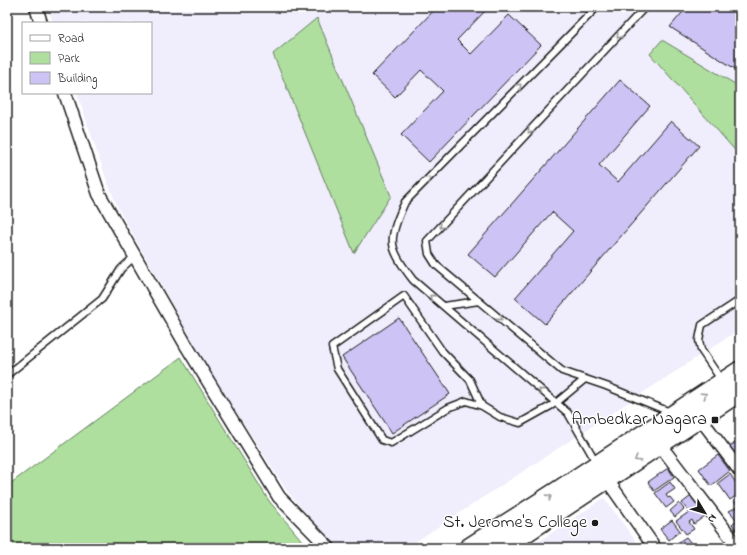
<svg xmlns="http://www.w3.org/2000/svg" width="747" height="555" font-family="'Indie Flower',sans-serif">
	<style>
		.built { fill: #f0edfc }
		.green { fill: #aedf9f; stroke: #657e5e }
		.building { fill: #cdc3f5; stroke: #1c1c1c }
		.lines { fill: none; stroke-linecap: round; stroke-linejoin: round }
		.service-casing { stroke: #1c1c1c; stroke-width: 9 }
		.minor-casing { stroke: #1c1c1c; stroke-width: 15 }
		.primary-casing { stroke: #1c1c1c; stroke-width: 22 }
		.service { stroke: #fff; stroke-width: 6 }
		.minor { stroke: #fff; stroke-width: 12 }
		.primary { stroke: #fff; stroke-width: 19 }
		.oneway { stroke: #999 }
		.poi-dot { fill: #1c1c1c; stroke: #fff; stroke-width: 1.5 }
		.labels { text-anchor: middle; dominant-baseline: central; stroke-width: 3; stroke-linejoin: round; paint-order: stroke }
		.poi-label { font-size: 18px; fill: #1c1c1c; stroke: #fff; text-anchor: end }
	</style>
	<rect width="100%" height="100%" fill="#fff"/>
	<filter id="ink" filterUnits="userSpaceOnUse"><feTurbulence type="fractalNoise" baseFrequency=".025" numOctaves="2"/><feDisplacementMap in="SourceGraphic" scale="8" xChannelSelector="R" yChannelSelector="G"/><feConvolveMatrix kernelMatrix="1 2 1 2 8 2 1 2 1" color-interpolation-filters="sRGB"/></filter>
	<g filter="url(#ink)">
		<path class="built" d="M48,7H740V329L406,548H336L287,491L205,363L118,208L107,181L77,93H151V23H53Z
			M604,498L641,548H529Z"/>
		<path class="green" d="M317,18L391,196L354,253L273,54Z
			M662,40L740,87V156L650,54Z
			M181,357L269,501L308,548H7V486Z"/>
		<path class="building" d="M437,7H489L457,40L471,54L509,15L541,45L429,162L401,135L443,91L421,70L395,97L372,75Z
			M687,7H740V72L670,27Z
			M620,80L650,106L599,165L618,182L671,121L699,146L545,324L515,298L573,231L552,212L495,277L468,254Z
			M399,318L450,394L392,433L342,357Z
			M740,439V466L727,449Z
			M718,455L730,471L711,486L699,469Z
			M668,468L674,477L654,491L648,482Z
			M730,474L740,489V493L730,500L718,483Z
			M670,482L675,489L666,495L668,498L670,497L674,502L666,508L655,493Z
			M691,496L705,516L694,524L692,520L689,522L694,529L686,534L676,521L689,512L682,503Z
			M740,496V531L738,533L732,524L737,520L729,511L739,506L733,501Z
			M679,503L684,509L675,517L670,511Z
			M672,520L680,531L669,540L660,529Z
			M686,537L695,548H681L677,543Z"/>
		<g class="lines">
			<g class="service-casing">
				<path id="service" d="M645,7L427,241L429,254L436,265L562,371L606,386L670,412
					M444,306L479,301
					M7,375L102,299L121,269L135,256
					M722,381L701,350L699,340L702,325L740,300
					M482,406L470,380L442,351L404,296L332,347L337,369L382,440L391,443L448,408L466,401L482,406L500,417L520,423L556,403L585,379
					M596,462L568,413L413,280C406,271 394,255 393,244C391,232 400,213 405,202L597,7"/>
			</g>
			<g class="minor-casing">
				<path id="minor" d="M36,7L41,23
					M65,93L99,194L186,345L279,497L329,548
					M700,418L740,471
					M660,445L739,548
					M603,474L655,548"/>
			</g>
			<g class="primary-casing">
				<path id="primary" d="M469,548L558,491L740,371
					M502,548C581,495 661,444 740,391"/>
			</g>
			<use href="#service" class="service"/>
			<use href="#minor" class="minor"/>
			<use href="#primary" class="primary"/>
		</g>
		<defs><path id="oneway-chevron" d="M-2-3.5L2.5 0L-2 3.5" fill="none" stroke-width="1.6" stroke-linecap="round" stroke-linejoin="round"/></defs>
		<g class="oneway">
			<use href="#oneway-chevron" transform="translate(619 36) rotate(133)"/>
			<use href="#oneway-chevron" transform="translate(519 86) rotate(-46)"/>
			<use href="#oneway-chevron" transform="translate(530 131) rotate(133)"/>
			<use href="#oneway-chevron" transform="translate(428 179) rotate(-46)"/>
			<use href="#oneway-chevron" transform="translate(442 226) rotate(133)"/>
			<use href="#oneway-chevron" transform="translate(432 297) rotate(-139)"/>
			<use href="#oneway-chevron" transform="translate(500 318) rotate(40)"/>
			<use href="#oneway-chevron" transform="translate(541 391) rotate(-139)"/>
			<use href="#oneway-chevron" transform="translate(704 395) rotate(-34)"/>
			<use href="#oneway-chevron" transform="translate(637 459) rotate(148)"/>
			<use href="#oneway-chevron" transform="translate(549 497) rotate(-32)"/>
		</g>
	</g>
	<g class="poi-dot">
		<rect x="711" y="416" width="8" height="8" rx="2"/>
		<circle cx="595" cy="523" r="4"/>
	</g>
	<g class="labels">
		<g class="poi-label">
			<text x="707" y="420">Ambedkar Nagara</text>
			<text x="587" y="523">St. Jerome's College</text>
		</g>
	</g>
	<rect width="747" height="555" fill="none" stroke="#fff" stroke-width="24"/>
	<rect x="12" y="12" width="723" height="531" fill="none" stroke="#1c1c1c" stroke-width="1.5" filter="url(#ink)"/>
	<rect x="22" y="22" width="130" height="72" fill="#ffffff" stroke="#a4a4a4"/>
	<rect x="30" y="35" width="20" height="6" fill="#ffffff" stroke="#a4a4a4"/>
	<text x="58" y="42" font-size="12" fill="#1c1c1c">Road</text>
	<rect x="30" y="52" width="20" height="12" fill="#aedf9f" stroke="#a4a4a4"/>
	<text x="58" y="62" font-size="12" fill="#1c1c1c">Park</text>
	<rect x="30" y="72" width="20" height="12" fill="#cdc3f5" stroke="#a4a4a4"/>
	<text x="58" y="82" font-size="12" fill="#1c1c1c">Building</text>
	<g transform="translate(705 513) rotate(128)" stroke="#ffffff" stroke-width="3" paint-order="stroke">
	<path d="M0-3L7 15L0 10L-7 15Z" fill="#1c1c1c"/>
	<text y="-6" font-size="11" font-weight="bold" text-anchor="middle" fill="#1c1c1c">N</text>
	</g>
</svg>
